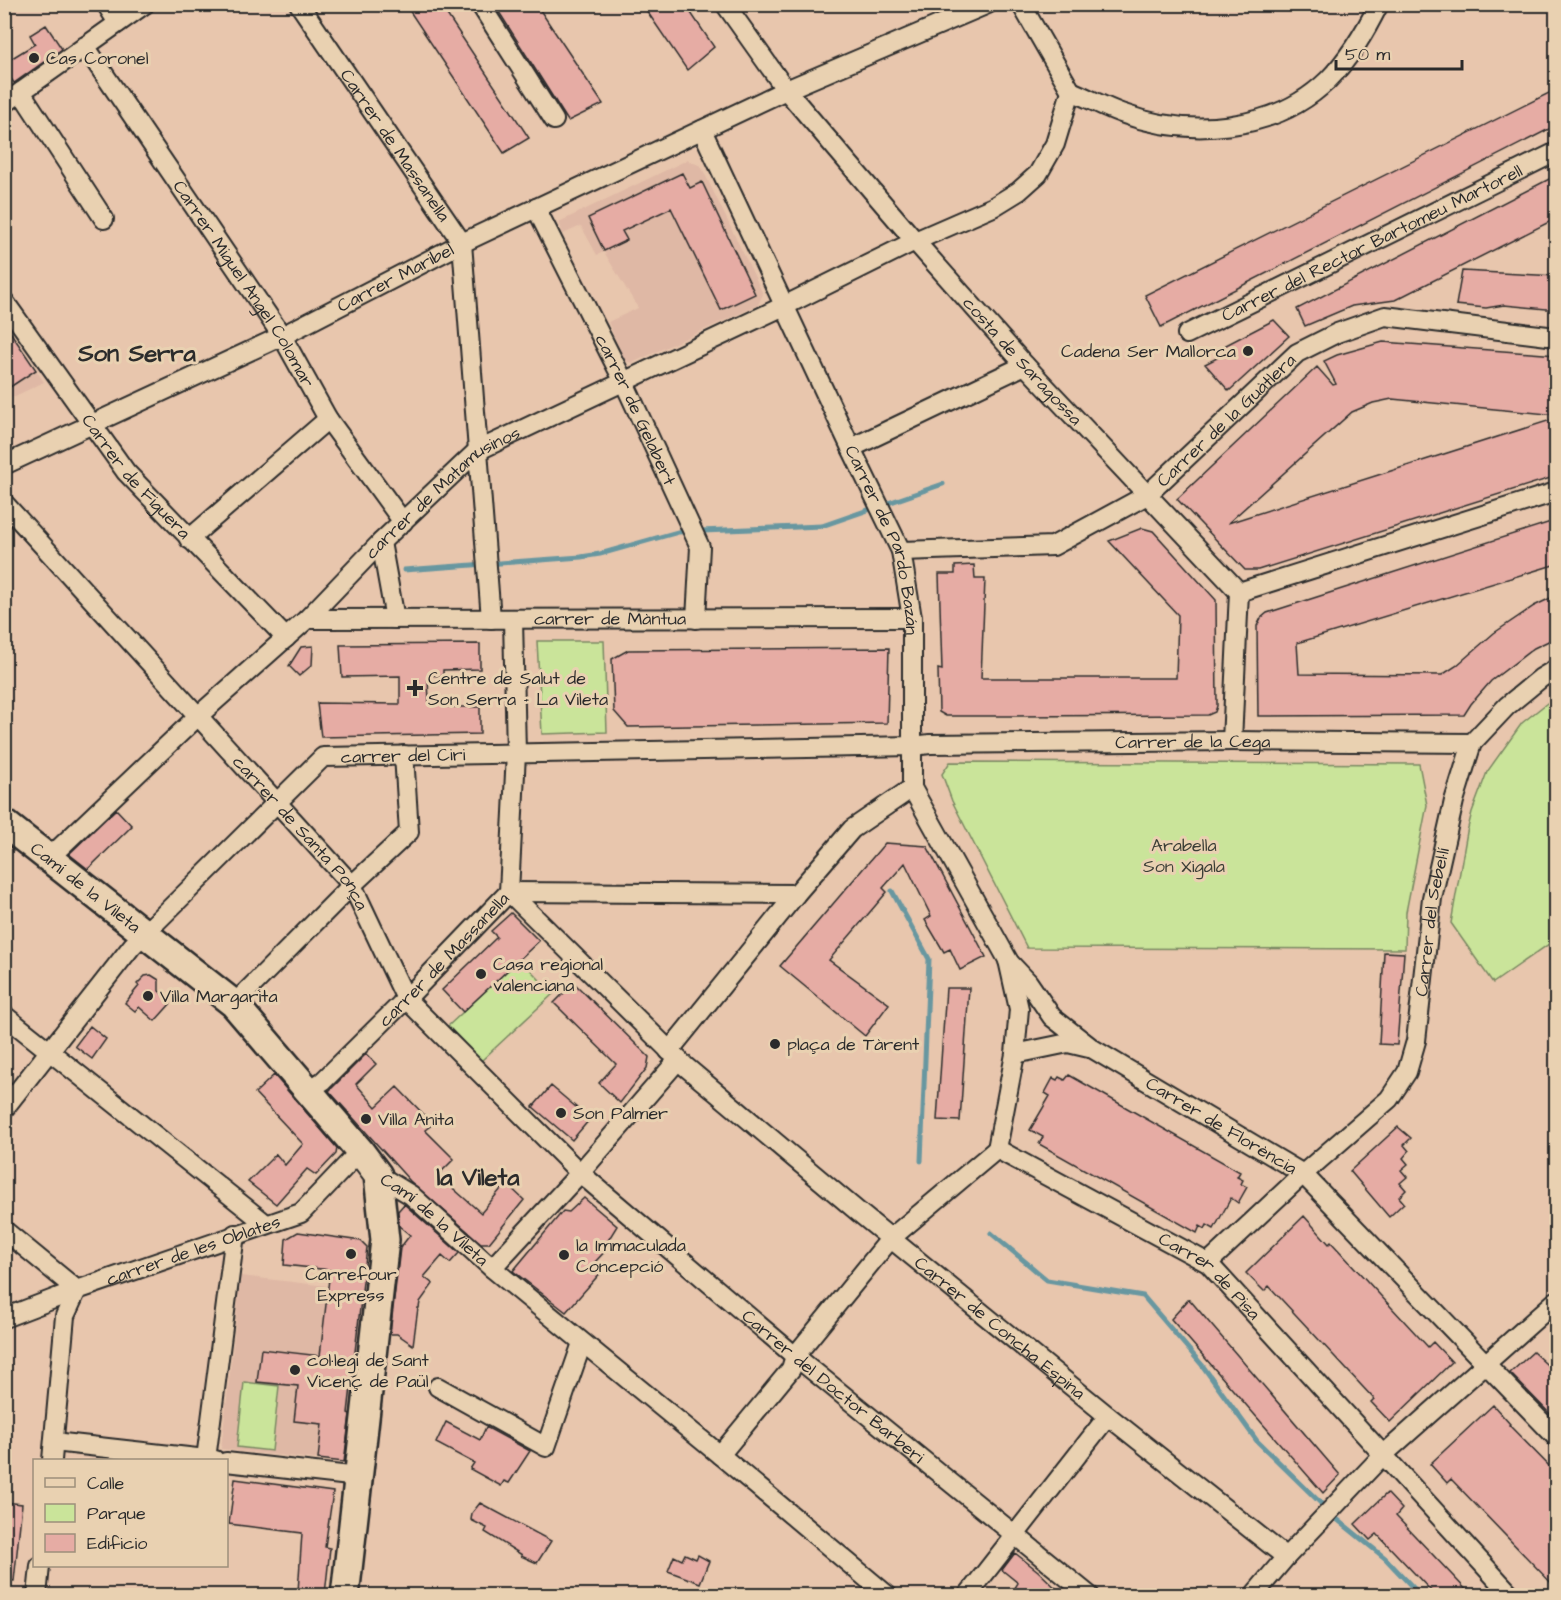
<svg xmlns="http://www.w3.org/2000/svg" width="1561" height="1600" font-family="'Architects Daughter',sans-serif">
	<style>
		.built { fill: #dfb8a5 }
		.green { fill: #cae49a; stroke: #7a8862; stroke-width: 1.5 }
		.lines { fill: none; stroke-linecap: round; stroke-linejoin: round }
		.stream { stroke: #6897a0; stroke-width: 5 }
		.building { fill: #e6aca4; stroke: #2b2b2b; stroke-width: 1.5 }
		.street-casing { stroke: #2b2b2b; stroke-width: 22 }
		.secondary-casing { stroke: #2b2b2b; stroke-width: 32 }
		.street { stroke: #e9d1b1; stroke-width: 18 }
		.secondary { stroke: #e9d1b1; stroke-width: 27 }
		.poi-dot { fill: #2b2b2b; stroke: #e9d1b1; stroke-width: 2 }
		.labels { text-anchor: middle; dominant-baseline: central; stroke-width: 6; stroke-linejoin: round; paint-order: stroke }
		.poi-label { font-size: 18px; fill: #2b2b2b; stroke: #e9d1b1; text-anchor: start }
		.street-label { font-size: 18px; fill: #2b2b2b; stroke: #e9d1b1 }
		.park-label { font-size: 18px; fill: #3b3e36; stroke: #e9d1b1 }
		.district-label { font-size: 24px; font-weight: bold; fill: #2b2b2b; stroke: #e9d1b1 }
	</style>
	<rect width="100%" height="100%" fill="#e8c6ad"/>
	<filter id="ink" filterUnits="userSpaceOnUse"><feTurbulence type="fractalNoise" baseFrequency=".0167" numOctaves="2"/><feDisplacementMap in="SourceGraphic" scale="12" xChannelSelector="R" yChannelSelector="G"/><feConvolveMatrix kernelMatrix="1 2 1 2 8 2 1 2 1" color-interpolation-filters="sRGB"/></filter>
	<g filter="url(#ink)">
		<path class="built" d="M687,160L701,166L763,294L758,305L632,363L625,361L608,322L638,308L604,252L597,255L581,226L563,234L559,222Z
			M4,323L44,382L5,401H4Z
			M241,1276L370,1291L350,1463L221,1449Z"/>
		<path class="green" d="M537,641H604L607,732L542,734Z
			M1556,696V939L1493,983L1451,923L1467,832L1472,812L1487,772L1522,723Z
			M950,762L1419,764L1427,805L1406,912L1405,949L1027,948L952,801L942,774Z
			M520,959L553,994L481,1061L448,1026Z
			M244,1382L279,1386L272,1451L237,1447Z"/>
		<g class="lines">
			<path class="stream" d="M404,570L581,557L600,554L678,532L822,526L943,484
				M892,891L929,959L921,1161
				M991,1233L1047,1280L1143,1296L1202,1365L1257,1441L1338,1520L1385,1558L1421,1596"/>
		</g>
		<path class="building" d="M405,4H440L529,138L504,153Z
			M494,4H536L603,104L568,121Z
			M642,4H685L714,47L687,70Z
			M46,25L62,49L14,83L4,69V63L35,44L30,35Z
			M1557,89V125L1161,327L1145,295Z
			M682,173L690,188L702,182L755,294L721,310L671,208L622,231L627,240L604,251L588,218Z
			M1557,175V218L1395,300L1352,306L1305,326L1297,309Z
			M1462,271L1557,276V310L1504,305L1486,308L1456,305Z
			M1274,320L1289,336L1229,391L1205,364L1221,356L1224,346Z
			M4,323L36,370L4,391Z
			M1383,342L1557,355V415L1392,399L1373,403L1352,412L1228,523L1557,418V476L1258,570H1245L1177,499L1317,367L1333,385L1336,384L1324,361L1337,355Z
			M1557,520V564L1297,643L1299,674L1442,675L1456,666L1494,633L1534,606L1557,595V637L1534,648L1491,681L1471,704L1464,715L1258,716L1257,626L1261,618L1267,613Z
			M1142,528L1153,531L1216,600L1217,706L1215,712L1208,715L1011,716H946L939,712L938,669L942,670L939,574H955V566L974,565L975,579H985L981,678H1176L1178,615L1109,541Z
			M480,644V669L443,670V676L428,675L429,704L449,703V707H480V734L321,737L317,703L400,704V676L342,677L340,645Z
			M313,646L312,665L299,676L289,666L301,647Z
			M889,648L887,723L628,727L614,711L612,659L628,650Z
			M116,809L132,826L88,869L69,854Z
			M885,843L927,846L986,957L960,970L950,949L944,952L925,920L931,916L905,863L883,888L887,892L829,960L889,1004L865,1036L780,966Z
			M511,913L539,941L463,1012L442,990L497,937L491,931Z
			M1384,952L1404,953L1397,1045L1379,1044Z
			M151,975L159,980V991L172,1002L155,1021L139,1007L135,1011L125,1003L139,986L137,984L145,976Z
			M574,983L649,1057L647,1068L620,1103L599,1083L616,1064L554,1003Z
			M946,988H969L960,1121L937,1120Z
			M90,1026L106,1039L92,1059L75,1046Z
			M366,1054L376,1064L356,1084L376,1107L397,1087L433,1124L425,1130L454,1159L438,1175L481,1213L506,1183L524,1200L489,1243H481L410,1181L329,1091Z
			M274,1075L337,1148L336,1154L316,1175L307,1169L276,1204L248,1182L276,1154L285,1165L303,1144L255,1093Z
			M1069,1075L1240,1172L1237,1177L1243,1180L1241,1184L1247,1187L1238,1203L1231,1198L1214,1229L1207,1225L1205,1229L1200,1226L1197,1233L1039,1144L1043,1137L1030,1130L1050,1096L1045,1093L1053,1078L1057,1080L1059,1077L1065,1080Z
			M551,1086L590,1119L572,1140L533,1107Z
			M1398,1127L1411,1138L1404,1145L1409,1151L1403,1158L1408,1164L1401,1170L1407,1177L1400,1183L1406,1190L1399,1197L1404,1203L1389,1217L1350,1171Z
			M584,1198L617,1226L607,1242L609,1247L595,1262L603,1270L566,1312L513,1271L563,1211L569,1212Z
			M404,1204L459,1253L450,1263L442,1256L424,1277L433,1284L420,1302L419,1308H418L413,1345L397,1334H390L400,1248L410,1235L399,1226L398,1211Z
			M1304,1216L1329,1244L1331,1242L1428,1347L1433,1342L1452,1362L1390,1422L1371,1402L1374,1399L1269,1286L1264,1291L1246,1273Z
			M298,1232L361,1241L367,1247L348,1413L350,1414L344,1462L318,1459L322,1424L294,1421L298,1386L257,1382L261,1349L320,1356L330,1270L284,1265L286,1239Z
			M1189,1299L1340,1475L1323,1493L1171,1319Z
			M1533,1352L1557,1374V1421L1510,1373Z
			M1493,1405L1510,1424L1509,1425L1557,1474V1589L1451,1479L1447,1483L1430,1464Z
			M446,1422L480,1440L486,1427L530,1451L509,1483L504,1481L501,1486L470,1469L474,1463L436,1443Z
			M235,1479L333,1492L325,1547L330,1548L325,1594L298,1592L302,1533L229,1524Z
			M1387,1493L1402,1509L1396,1516L1472,1596H1436L1377,1534L1370,1540L1355,1524Z
			M4,1502L22,1504L14,1581L4,1580Z
			M480,1503L551,1541L537,1563L521,1556L522,1555L485,1532L487,1528L471,1520L472,1513Z
			M1015,1553L1038,1571L1064,1596H1010L1018,1583L1002,1570Z
			M685,1554L696,1559L698,1555L709,1561L700,1583L668,1571L674,1556L682,1560Z"/>
		<g class="lines">
			<g class="street-casing">
				<g id="street">
					<path d="M106,4L118,23"/>
					<path id="s1" d="M299,4L462,243L491,619"/>
					<path d="M480,4L554,120"/>
					<path id="s2" d="M725,4L786,90L915,241L1025,365L1239,592L1232,741"/>
					<path id="s3" d="M85,46L282,336L328,419L403,522"/>
					<path d="M1071,91C1088,98 1104,107 1121,113C1188,138 1275,132 1328,80C1350,58 1365,32 1379,4"/>
					<path d="M21,92L104,219"/>
					<path d="M4,104L145,4"/>
					<path id="s4" d="M702,130L851,448L901,551L912,618V788L1008,960L1019,1009L1015,1054L997,1149"/>
					<path id="s5" d="M536,208L623,380L700,547L696,619"/>
					<path id="s6" d="M4,301L126,472L286,638"/>
					<path id="s7" d="M1187,334L1556,152"/>
					<path d="M851,448L1025,365"/>
					<path id="s8" d="M4,465L282,336L462,243L786,90L988,4"/>
					<path id="s9" d="M4,503L352,885L406,999L580,1173L795,1356L1090,1596"/>
					<path d="M189,539L328,419"/>
					<path d="M381,542L395,619"/>
					<path id="s10" d="M901,551L1053,546L1147,495L1297,353L1337,333L1385,316L1556,337"/>
					<path d="M1239,592L1556,492"/>
					<path id="s11" d="M307,619L912,618"/>
					<path id="s12" d="M50,857L197,717L307,619L381,542L477,451L786,305L915,241L993,207L1019,191L1038,174L1055,144L1071,91L1021,4"/>
					<path id="s13" d="M509,892L686,1067L862,1215L1108,1416L1286,1557"/>
					<path d="M509,892L796,894"/>
					<path id="s14" d="M1008,961L1028,982L1052,1017L1093,1049L1303,1174L1556,1437"/>
					<path d="M234,1004L352,885L409,832L404,755"/>
					<path d="M4,1015L266,1224"/>
					<path d="M669,1051L796,894L852,829L912,788"/>
					<path d="M1015,1054L1068,1043L1089,1048"/>
					<path id="s15" d="M309,1090L323,1081L406,999L509,892L516,753L513,619"/>
					<path id="s16" d="M4,1109L132,946L323,757L913,746L930,744L1232,741L1472,743"/>
					<path id="s17" d="M997,1149L1208,1263L1512,1596"/>
					<path id="s18" d="M378,1175L411,1195L492,1268L720,1455L888,1596"/>
					<path d="M4,1230L77,1290L65,1316L52,1460"/>
					<path id="s19" d="M1208,1263L1303,1174L1389,1099L1407,1072L1416,1041L1432,898L1454,801L1472,743L1507,706L1541,678L1556,669"/>
					<path d="M492,1268L580,1173L678,1060"/>
					<path id="s20" d="M4,1318L77,1290L301,1213L360,1151"/>
					<path d="M438,1387L546,1447L582,1343"/>
					<path d="M54,1442L215,1460"/>
					<path d="M720,1455L791,1369L795,1356L891,1238L997,1149"/>
					<path d="M206,1459L235,1234"/>
					<path d="M226,1462L359,1477"/>
					<path d="M37,1596L40,1566"/>
					<path d="M967,1596L1108,1416"/>
					<path d="M1253,1596L1286,1557L1383,1455L1556,1301"/>
				</g>
			</g>
			<g class="secondary-casing">
				<g id="secondary">
					<path id="s21" d="M4,823L234,1004L360,1151L378,1175L385,1240L345,1596"/>
				</g>
			</g>
			<use href="#street" class="street"/>
			<use href="#secondary" class="secondary"/>
		</g>
	</g>
	<g class="poi-dot">
		<circle cx="34" cy="58" r="6"/>
		<circle cx="1248" cy="351" r="6"/>
		<path d="M412 679h6v6h6v6h-6v6h-6v-6h-6v-6h6z"/>
		<circle cx="481" cy="974" r="6"/>
		<circle cx="148" cy="996" r="6"/>
		<circle cx="775" cy="1044" r="6"/>
		<circle cx="561" cy="1113" r="6"/>
		<circle cx="366" cy="1119" r="6"/>
		<circle cx="351" cy="1254" r="6"/>
		<circle cx="564" cy="1255" r="6"/>
		<circle cx="295" cy="1370" r="6"/>
	</g>
	<g class="labels">
		<g class="poi-label">
			<text x="46" y="58">Cas Coronel</text>
			<text x="1236" y="351" text-anchor="end">Cadena Ser Mallorca</text>
			<text x="428" y="678">Centre de Salut de<tspan x="428" dy="21">Son Serra - La Vileta</tspan></text>
			<text x="493" y="964">Casa regional<tspan x="493" dy="21">valenciana</tspan></text>
			<text x="160" y="996">Villa Margarita</text>
			<text x="787" y="1044">plaça de Tàrent</text>
			<text x="573" y="1113">Son Palmer</text>
			<text x="378" y="1119">Villa Anita</text>
			<text x="576" y="1245">la Immaculada<tspan x="576" dy="21">Concepció</tspan></text>
			<text x="351" y="1274" text-anchor="middle">Carrefour<tspan x="351" dy="21">Express</tspan></text>
			<text x="307" y="1360">col·legi de Sant<tspan x="307" dy="21">Vicenç de Paül</tspan></text>
		</g>
		<g class="street-label">
			<text stroke="none"><textPath href="#s1" startOffset="171">Carrer de Massanella</textPath></text>
			<text stroke="none"><textPath href="#s7" startOffset="206">Carrer del Rector Bartomeu Martorell</textPath></text>
			<text stroke="none"><textPath href="#s8" startOffset="434">Carrer Maribel</textPath></text>
			<text stroke="none"><textPath href="#s3" startOffset="286">Carrer Miguel Angel Colomar</textPath></text>
			<text stroke="none"><textPath href="#s2" startOffset="465">costa de Saragossa</textPath></text>
			<text stroke="none"><textPath href="#s5" startOffset="225">carrer de Gelabert</textPath></text>
			<text stroke="none"><textPath href="#s10" startOffset="368">Carrer de la Guàtlera</textPath></text>
			<text stroke="none"><textPath href="#s6" startOffset="220">Carrer de Figuera</textPath></text>
			<text stroke="none"><textPath href="#s12" startOffset="537">carrer de Matamusinos</textPath></text>
			<text stroke="none"><textPath href="#s4" startOffset="450">Carrer de Pardo Bazán</textPath></text>
			<text stroke="none"><textPath href="#s11" startOffset="303">carrer de Màntua</textPath></text>
			<text stroke="none"><textPath href="#s16" startOffset="1346">Carrer de la Cega</textPath></text>
			<text stroke="none"><textPath href="#s16" startOffset="556">carrer del Ciri</textPath></text>
			<text stroke="none"><textPath href="#s9" startOffset="444">carrer de Santa Ponça</textPath></text>
			<text stroke="none"><textPath href="#s21" startOffset="104">Camí de la Vileta</textPath></text>
			<text stroke="none"><textPath href="#s19" startOffset="429">Carrer del Sebel·lí</textPath></text>
			<text stroke="none"><textPath href="#s15" startOffset="188">carrer de Massanella</textPath></text>
			<text stroke="none"><textPath href="#s14" startOffset="273">Carrer de Florència</textPath></text>
			<text stroke="none"><textPath href="#s18" startOffset="72">Camí de la Vileta</textPath></text>
			<text stroke="none"><textPath href="#s20" startOffset="201">carrer de les Oblates</textPath></text>
			<text stroke="none"><textPath href="#s17" startOffset="249">Carrer de Pisa</textPath></text>
			<text stroke="none"><textPath href="#s13" startOffset="657">Carrer de Concha Espina</textPath></text>
			<text stroke="none"><textPath href="#s9" startOffset="1220">Carrer del Doctor Barberi</textPath></text>
		</g>
		<g class="park-label">
			<text x="1184" y="845">Arabella<tspan x="1184" dy="21">Son Xigala</tspan></text>
		</g>
		<g class="district-label">
			<text x="137" y="354">Son Serra</text>
			<text x="478" y="1178">la Vileta</text>
		</g>
	</g>
	<rect width="1561" height="1600" fill="none" stroke="#e9d1b1" stroke-width="24"/>
	<rect x="12" y="12" width="1537" height="1576" fill="none" stroke="#2b2b2b" stroke-width="2" filter="url(#ink)"/>
	<rect x="33" y="1459" width="195" height="108" fill="#e9d1b1" stroke="#9d8f7b" stroke-width="1.5"/>
	<rect x="45" y="1478" width="30" height="9" fill="#e9d1b1" stroke="#9d8f7b" stroke-width="1.5"/>
	<text x="87" y="1489" font-size="18" fill="#2b2b2b">Calle</text>
	<rect x="45" y="1504" width="30" height="18" fill="#cae49a" stroke="#9d8f7b" stroke-width="1.5"/>
	<text x="87" y="1519" font-size="18" fill="#2b2b2b">Parque</text>
	<rect x="45" y="1534" width="30" height="18" fill="#e6aca4" stroke="#9d8f7b" stroke-width="1.5"/>
	<text x="87" y="1549" font-size="18" fill="#2b2b2b">Edificio</text>
	<path d="M1336 60v9h126v-9" fill="none" stroke="#2b2b2b" stroke-width="3"/>
	<text x="1345" y="60" font-size="18" fill="#2b2b2b" stroke="#e9d1b1" stroke-width="4.5" paint-order="stroke">50 m</text>
</svg>
